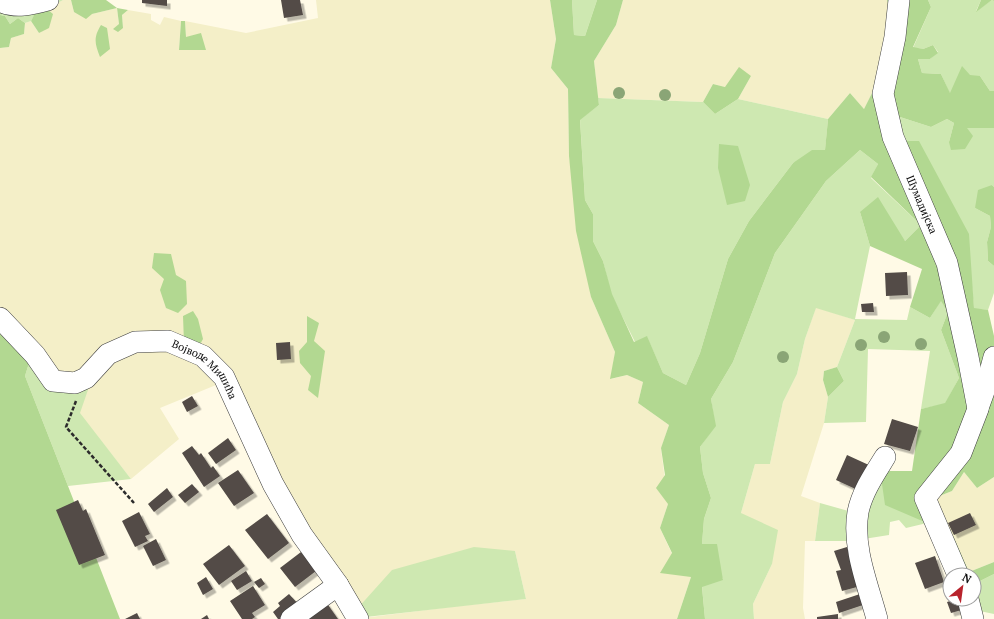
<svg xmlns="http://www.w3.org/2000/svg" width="994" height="619" font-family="'PT Serif',serif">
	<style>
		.farmland { fill: #f4efc8 }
		.green { fill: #cee8b1 }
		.forest { fill: #b2d891 }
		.building { fill: #524b46; filter: url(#shadow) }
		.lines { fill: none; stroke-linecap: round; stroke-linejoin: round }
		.minor-casing { stroke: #3d3d3d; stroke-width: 22 }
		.path { stroke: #2c2c2c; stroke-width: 2.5; stroke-dasharray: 4 2; stroke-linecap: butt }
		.minor { stroke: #fff; stroke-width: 21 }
		.tree { fill: #8aa576 }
		.labels { text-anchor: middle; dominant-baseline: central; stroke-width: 4; stroke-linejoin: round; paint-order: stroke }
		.street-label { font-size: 11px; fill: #0a0a0a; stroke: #fff }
	</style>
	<defs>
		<filter id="shadow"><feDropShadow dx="3.5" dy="3.5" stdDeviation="0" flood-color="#0004"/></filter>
	</defs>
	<rect width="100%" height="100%" fill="#fffae6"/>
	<path class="farmland" d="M63,0H71L74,12L92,14L117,8L119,24L123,28L122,15L128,10L151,14V20L160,25L164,17L181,21L179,50H206L186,37L185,21L246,33L318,18L316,0H550L556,39L551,68L568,89L569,156L591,297L615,352L611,379L627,375L643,382L638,403L669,425L661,449L668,504L660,528L672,554L691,577L677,619H364L363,618L458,606L526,599L515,551L358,608L216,385L160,408L179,439L131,479L79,413L57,376L0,310V48L9,47L11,38L24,34L25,23L31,21L39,33L47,9Z
		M623,0H887L893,19L873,91L864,109L850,93L828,119L738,99L751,76L725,87L713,84L703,102L598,98L594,61L616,25Z
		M816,307L855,320L837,367L824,371L823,380L828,397L824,423L801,496L820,503L815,541H805L803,608L805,619H754L753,604L772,564L741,513L755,464H770L783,402L797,374L805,339Z
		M964,472L977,488L994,477V562L969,572L954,538L931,506L932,499L952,491Z"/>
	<path class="green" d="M0,0H63L47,9L37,10L31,21L25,23L18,18L10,24L5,16L0,15Z
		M572,0H597L585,36L574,35Z
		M928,0H981L976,11L992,0L994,1V91H990L980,76L950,94L941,74L922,73L918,59H930L938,52L933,45L923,49L913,48L931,7Z
		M598,98L703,102L715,114L738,99L828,119L825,151L793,163L749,221L728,259L700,353L686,385L663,373L647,337L635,342L611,294L603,261L593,241V214L585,200L580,119L599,105Z
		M900,117L931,127L947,119L954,123L949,142L967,128H994V187L992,185L975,208L990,216L991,227L987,242L988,261L994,266V293L988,310L974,309L971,276L905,141Z
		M860,150L878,164L871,178L921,225L905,241L860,212L870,246L855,319L907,320L910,307L930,318L941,300L948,312L941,330L959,378L945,404L921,409L930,351L868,349L866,422L824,423L828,397L844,381L837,367L855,320L816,308L805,339L797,374L783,402L770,464H755L741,513L778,530L772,564L753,604L754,619H705L702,586L723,579L702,544L704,519L711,498L703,473L700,447L715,426L711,399L733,362L775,253L826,181Z
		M0,310L57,376L89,387L80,413L131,479L68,486L25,376L29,363L0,334Z
		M881,477L927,523L906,528L899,520L890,522L889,535L851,541H815L820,503L852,512Z
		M474,547L515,551L526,599L348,619L392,570Z
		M994,574V614L975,610L974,584Z"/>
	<path class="forest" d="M71,0H106L117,8L128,10L122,15L123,28L118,32L113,29L119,24L117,8L92,14L86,19L74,12Z
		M550,0H572L574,35L585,36L597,0H623L616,25L594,61L599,105L580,120L585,200L593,214V241L603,261L612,294L634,342L647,336L663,373L686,385L700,353L728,259L749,221L793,163L812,150H825L828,119L850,93L864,109L873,91L893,19L887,0H928L931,7L913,47L923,49L933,45L938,53L930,59H918L922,73L941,74L950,93L962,66L970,75L980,76L990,91H994V128H967L973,136L965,149L951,150L949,142L954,123L947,119L931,127L900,117L905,141H919L969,234L974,308L988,310L994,336V477L977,488L964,472L952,491L932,499L931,506L954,538L969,572L994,562V574L974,584V575H960L927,523L885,505L881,477L885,471H912L921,409L945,403L959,378L941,330L948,312L941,301L930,318L910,307L922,269L870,246L860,212L878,197L905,241L921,225L871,177L878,164L860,150L826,181L775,253L733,362L711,399L716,426L700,447L703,473L711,498L704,519L702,544H717L723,580L702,587L705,619H677L691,577L660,573L672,553L660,528L668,504L656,488L665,475L661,448L669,425L638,403L643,382L627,375L610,379L615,352L591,297L576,231L569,156L568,89L551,68L556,39Z
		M981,0H994V1L992,0L976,12Z
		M37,9H47L53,14L49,28L39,33L31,21Z
		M0,15L5,16L10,24L18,18L25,23L24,34L11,38L9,47L0,48Z
		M181,21H185L186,37L201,33L206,50H179Z
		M101,25L107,28L110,49L100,57C95,44 93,38 101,25Z
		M739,67L751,76L738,99L715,114L703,102L713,84L725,87Z
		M719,144L738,146L750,185L745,201L727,205L718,168Z
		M992,185L994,187V266L988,261L987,242L991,227L990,216L975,208L978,190Z
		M154,253L171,254L176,275L186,281L187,304L178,313L166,308L160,290L164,279L152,268Z
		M193,311L198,319L203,339L198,348L184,343L183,316Z
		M307,316L319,323L314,341L325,351L318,398L308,390L311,376L300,363L299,351L307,342Z
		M0,334L29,363L25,376L120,619H0Z
		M837,367L844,381L828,397L823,380L824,371Z"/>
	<path class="building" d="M142,0H167V6L142,3Z
		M281,0H300L303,15L284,18Z
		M907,272L908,295L886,296L885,273Z
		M873,303L874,312H862L861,304Z
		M290,342L291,359L277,360L276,343Z
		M192,396L198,406L187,412L182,402Z
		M892,419L918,427L910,451L884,444Z
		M228,438L236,450L216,464L208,453Z
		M192,446L199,455L201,453L211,468L213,466L220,476L204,487L182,453Z
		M847,455L871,466L860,491L836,480Z
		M238,470L254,493L234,506L218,483Z
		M192,484L199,492L185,503L178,495Z
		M167,488L173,497L154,512L148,504Z
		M78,500L83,511L86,509L105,555L79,565L56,510Z
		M139,512L150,534L145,536L148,541L135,547L122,521Z
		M970,513L976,525L954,535L948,523Z
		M267,514L289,543L268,559L245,530Z
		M156,539L166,560L153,566L143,546Z
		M229,545L245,566L219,585L203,564Z
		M847,547L853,566L857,587L842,591L836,571L841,570L834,551Z
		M301,552L316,571L295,587L280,568Z
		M935,556L944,582L925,589L915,563Z
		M246,571L252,581L237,590L231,581Z
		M206,577L213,589L203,595L197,583Z
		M261,578L265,584L259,588L254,582Z
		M253,586L265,605L252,613L255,617L252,619H242L230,601Z
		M289,594L301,607L285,619H278L273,612L280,606L278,603Z
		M860,594L863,605L839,613L836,602Z
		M956,599H962L965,609L951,613L947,602Z
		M326,602L338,619H305Z
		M137,613L140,619H125Z
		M838,614V619H817V617Z
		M207,615L209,619H201Z"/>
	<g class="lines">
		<g class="minor-casing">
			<g id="minor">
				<path id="s1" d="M899,0L895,37L883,94L893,137L947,263L968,357L978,409L961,453L925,498L958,575"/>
				<path d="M0,1C14,9 34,4 48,0"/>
				<path id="s2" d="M0,318L35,355L53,381L75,383L86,378L108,354L135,342L168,341L203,356L224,377L273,484L302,535L338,585L358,619"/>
				<path d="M978,408L987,383L994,357"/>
				<path d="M968,599L973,619"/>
				<path d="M291,619L338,585"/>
				<path d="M877,619C868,585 852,548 858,512C862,492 875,473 885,457"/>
			</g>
		</g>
		<path class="path" d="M76,401L66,427L134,503"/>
		<use href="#minor" class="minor"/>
	</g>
	<g class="tree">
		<circle cx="619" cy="93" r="6"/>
		<circle cx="665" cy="95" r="6"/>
		<circle cx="884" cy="337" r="6"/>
		<circle cx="921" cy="344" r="6"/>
		<circle cx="861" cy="345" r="6"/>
		<circle cx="783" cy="357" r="6"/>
	</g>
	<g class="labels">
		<g class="street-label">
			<text stroke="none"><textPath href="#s1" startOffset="213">Шумадијска</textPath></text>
			<text stroke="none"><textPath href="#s2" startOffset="260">Војводе Мишића</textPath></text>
		</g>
	</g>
	<g transform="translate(962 587) rotate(29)"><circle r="19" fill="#ffffff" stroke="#9d9d9d"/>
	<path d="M0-3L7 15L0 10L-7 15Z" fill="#b8232c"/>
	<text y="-6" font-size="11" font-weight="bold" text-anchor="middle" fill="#0a0a0a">N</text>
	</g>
</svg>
